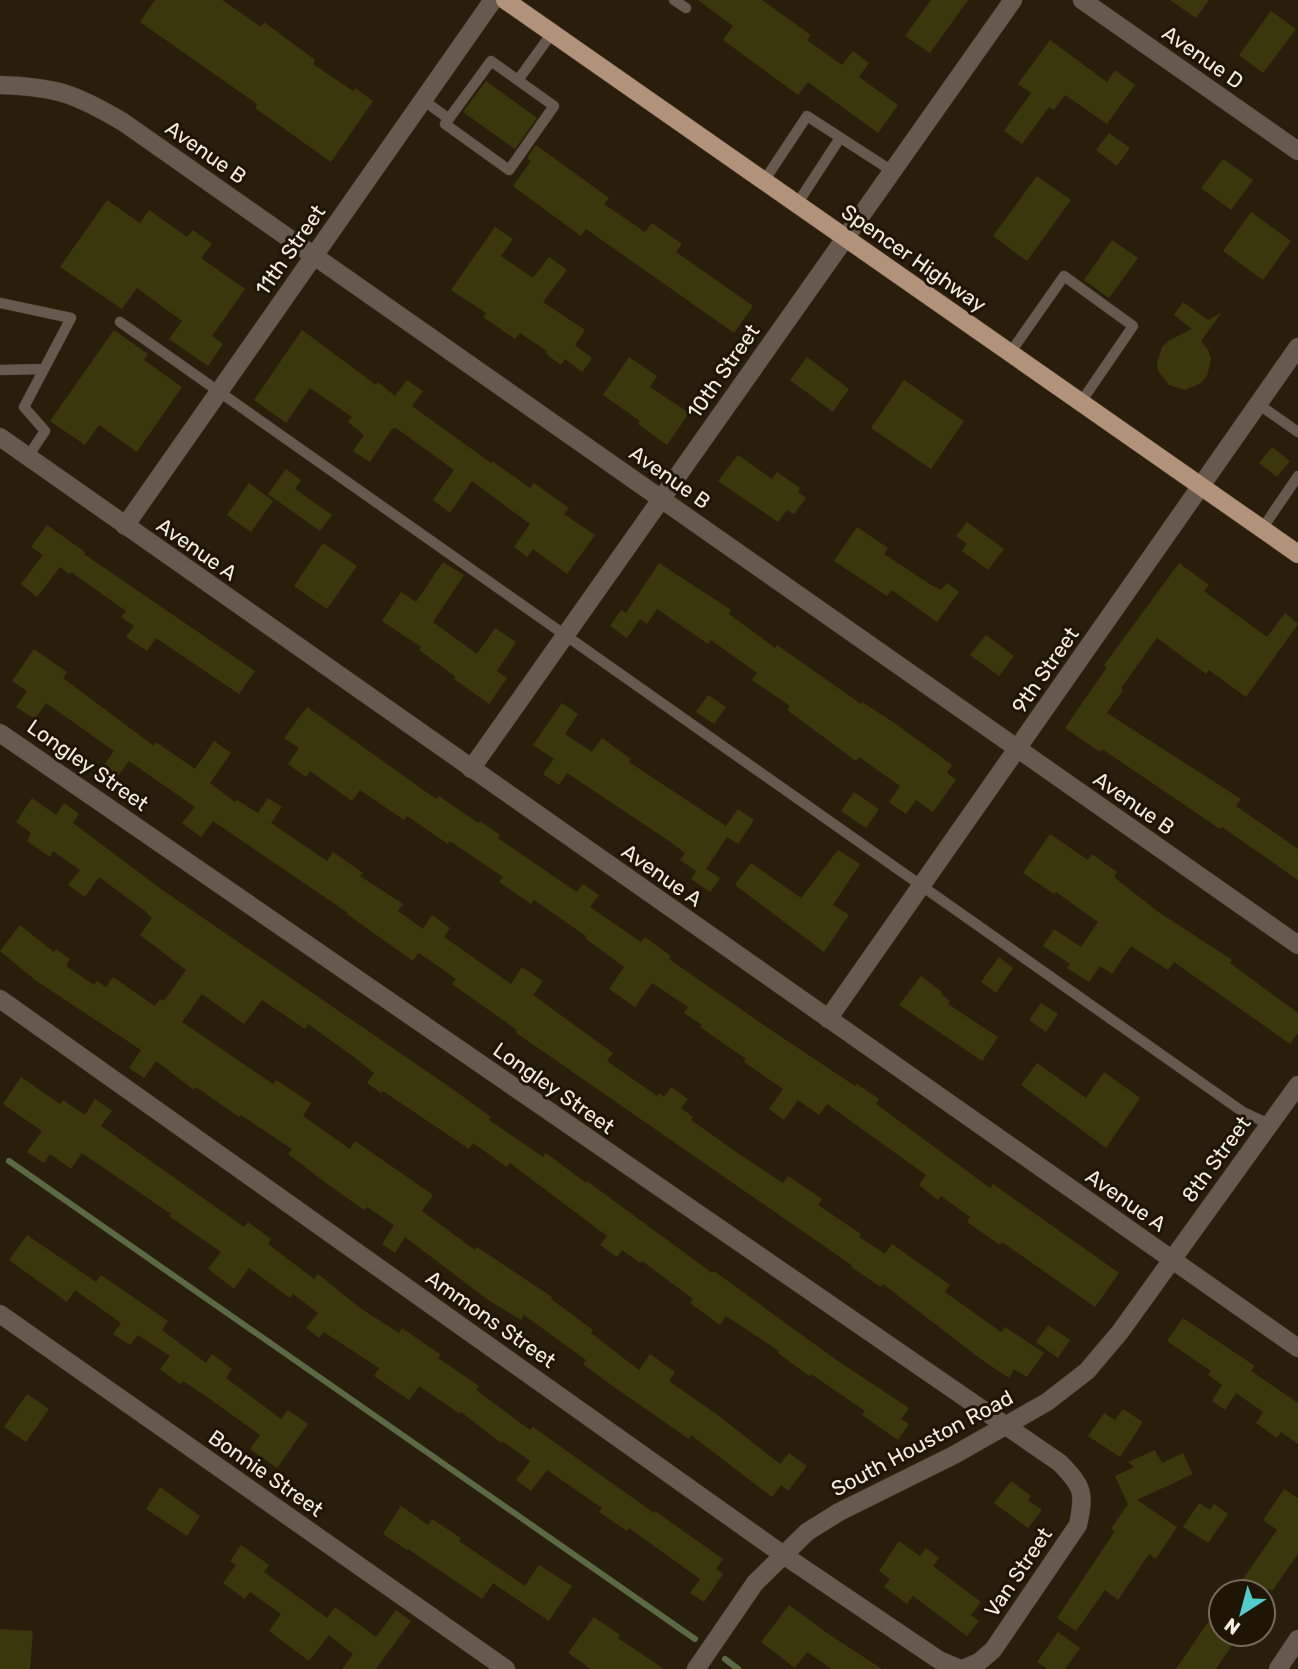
<svg xmlns="http://www.w3.org/2000/svg" width="1298" height="1669" font-family="Rubik,sans-serif">
	<style>
		.lines { fill: none; stroke-linecap: round; stroke-linejoin: round }
		.stream { stroke: #5b6a44; stroke-width: 6 }
		.building { fill: #3b370d }
		.service-casing { stroke: #453b2a; stroke-width: 11 }
		.minor-casing { stroke: #453b2a; stroke-width: 19 }
		.tertiary-casing { stroke: #453b2a; stroke-width: 19 }
		.primary-casing { stroke: #453b2a; stroke-width: 19 }
		.service { stroke: #68594e; stroke-width: 10 }
		.minor { stroke: #68594e; stroke-width: 18 }
		.tertiary { stroke: #68594e; stroke-width: 18 }
		.primary { stroke: #b1927a; stroke-width: 18 }
		.labels { text-anchor: middle; dominant-baseline: central; stroke-width: 6; stroke-linejoin: round; paint-order: stroke }
		.street-label { font-size: 21px; fill: #f4ede1; stroke: #1f1504 }
	</style>
	<rect width="100%" height="100%" fill="#291e0c"/>
	<g class="lines">
		<path class="stream" d="M9,1161L695,1639
			M725,1659L738,1669"/>
	</g>
	<path class="building" d="M155,0H222L261,27L264,22L315,60L313,64L353,91L355,88L373,101L331,162L255,108L257,104L140,22Z
		M698,0H762L811,35L807,40L842,65L853,51L869,63L859,77L898,105L878,133L808,82L798,95L723,40L733,26Z
		M931,0H968L930,53L905,36Z
		M1170,0H1209L1196,18Z
		M1271,11L1296,29L1263,73L1239,55Z
		M1050,40L1107,82L1115,70L1135,85L1107,124L1065,95L1054,110L1049,107L1022,144L1004,131L1031,93L1018,84Z
		M486,81L537,118L515,149L463,112Z
		M1109,133L1130,148L1117,166L1096,150Z
		M536,145L609,198L604,204L645,232L652,223L682,244L676,252L753,306L734,333L586,229L581,236L513,186L531,161L527,158Z
		M1223,159L1253,180L1231,210L1201,188Z
		M1037,176L1071,200L1027,261L993,236Z
		M107,200L140,223L149,210L187,237L193,230L212,244L201,258L245,289L212,336L223,344L208,366L169,339L182,321L137,288L122,309L60,267Z
		M1251,212L1291,241L1263,280L1223,251Z
		M495,227L513,239L501,256L533,278L549,257L567,270L543,302L585,330L575,345L592,358L582,372L565,359L561,365L546,354L547,351L520,333L515,339L483,317L486,313L451,290Z
		M1112,240L1138,258L1109,298L1084,280Z
		M1183,302L1208,320L1221,313L1201,341L1208,350L1211,359L1207,376L1201,383L1185,390L1169,385L1158,371L1157,363L1162,347L1168,341L1192,329L1174,315Z
		M114,330L148,354L144,360L182,387L137,452L99,425L85,445L50,421Z
		M302,330L376,385L378,382L395,396L407,380L423,391L412,406L491,463L492,461L530,488L534,483L569,508L564,514L595,535L567,574L533,549L527,557L514,547L530,524L472,481L450,513L433,500L454,470L396,428L392,429L370,462L353,451L364,435L348,422L352,417L310,388L286,423L254,400Z
		M629,357L657,376L650,387L689,413L667,445L638,424L640,421L603,395Z
		M807,357L849,389L833,412L790,380Z
		M904,380L964,421L931,469L871,428Z
		M1272,447L1290,461L1277,477L1259,463Z
		M738,455L772,479L777,472L800,488L798,492L806,498L794,514L787,510L778,522L718,481Z
		M286,469L301,480L295,489L332,515L320,531L268,494Z
		M249,483L273,501L251,532L227,515Z
		M967,522L1004,549L988,570L962,551L967,544L956,536Z
		M47,525L85,552L84,554L255,671L239,694L156,638L147,651L126,637L134,626L121,617L126,611L71,572L69,574L60,567L37,597L21,584L43,555L31,547Z
		M857,527L888,548L884,554L931,585L941,590L947,583L959,592L937,622L892,590L887,596L834,561Z
		M323,543L357,566L327,609L294,586Z
		M443,562L464,575L433,622L477,654L495,628L516,642L497,671L507,678L489,704L454,679L456,677L419,650L421,647L382,621L401,592L416,602Z
		M659,563L731,610L729,614L775,648L777,645L861,704L862,702L893,722L952,765L947,773L956,780L933,812L916,800L906,814L889,802L900,786L859,757L856,761L787,710L790,706L752,680L757,673L711,640L708,644L657,609L647,624L640,619L627,638L610,626L621,610L626,613Z
		M1179,563L1209,585L1204,591L1267,637L1285,613L1298,624L1246,697L1209,670L1206,674L1157,638L1121,688L1123,690L1107,713L1241,799L1236,806L1298,849V880L1222,827L1220,829L1102,749L1100,752L1065,728L1107,667L1104,665Z
		M986,635L1014,656L999,676L970,655Z
		M34,649L67,672L63,678L154,746L156,742L195,769L214,741L231,753L210,783L235,802L237,800L258,813L268,798L282,807L271,823L327,861L333,852L363,873L360,876L403,904L398,911L423,929L432,915L450,928L444,937L511,984L522,967L543,981L533,995L613,1053L607,1061L657,1096L659,1093L664,1097L671,1087L688,1099L681,1108L693,1117L691,1120L742,1156L783,1183L788,1176L822,1199L818,1205L861,1234L859,1237L885,1254L892,1244L950,1285L945,1292L1001,1332L1005,1327L1044,1353L1027,1377L1014,1369L1009,1378L982,1360L883,1284L881,1287L851,1267L853,1266L515,1032L517,1030L452,984L456,979L428,959L418,953L413,961L347,914L348,913L213,821L201,837L182,823L195,807L129,761L118,776L104,765L114,751L46,703L35,719L16,707L27,691L12,681Z
		M708,695L726,707L714,724L696,712Z
		M562,703L578,714L565,734L592,752L602,738L631,759L629,762L726,826L738,809L754,820L738,844L727,837L706,869L720,878L710,892L691,879L696,871L680,860L685,853L672,843L567,773L559,785L543,774L554,759L533,745Z
		M307,707L436,799L439,796L478,823L480,821L500,835L498,838L556,878L577,892L583,884L599,895L590,907L641,942L645,937L671,956L669,959L768,1028L855,1086L857,1084L879,1099L876,1104L990,1188L993,1184L1119,1273L1095,1307L1002,1242L1000,1245L967,1222L970,1217L941,1196L938,1200L919,1185L926,1175L827,1104L819,1115L798,1100L784,1120L769,1109L783,1089L744,1062L746,1059L700,1027L702,1025L684,1013L688,1007L652,983L635,1007L609,989L624,967L585,938L586,936L534,900L531,904L499,882L503,877L450,841L448,844L407,816L404,820L360,790L352,801L310,771L306,777L288,764L299,748L284,738Z
		M854,792L879,809L866,828L841,811Z
		M32,798L56,815L64,803L79,814L73,823L161,889L451,1088L491,1117L489,1120L543,1157L546,1153L586,1183L587,1181L712,1273L714,1271L835,1359L909,1408L901,1419L909,1424L898,1440L862,1415L865,1411L811,1374L809,1376L778,1353L779,1351L726,1316L720,1325L690,1303L693,1299L642,1261L640,1263L622,1250L617,1257L600,1245L607,1236L510,1163L507,1167L473,1143L469,1149L383,1091L381,1093L367,1083L374,1073L354,1057L308,1024L305,1029L262,1000L244,1024L202,994L182,1022L273,1084L276,1080L311,1103L303,1116L350,1149L355,1141L433,1195L422,1211L475,1250L477,1247L552,1297L551,1299L593,1330L591,1333L639,1370L650,1354L675,1372L669,1381L719,1416L780,1464L789,1453L807,1466L788,1491L781,1485L772,1497L691,1435L689,1439L614,1387L583,1364L586,1360L524,1315L521,1320L488,1300L405,1237L395,1253L382,1244L394,1225L367,1207L364,1210L326,1183L288,1154L292,1149L241,1115L239,1117L196,1087L194,1090L156,1061L144,1078L129,1068L141,1050L35,980L0,951L20,925L54,952L56,949L70,959L66,966L94,985L97,981L106,987L113,977L155,1006L160,999L164,1001L186,970L140,935L152,918L145,911L99,877L85,897L68,885L80,870L53,851L50,857L27,841L31,833L16,822Z
		M1050,834L1088,860L1092,854L1117,872L1114,877L1157,911L1232,960L1230,963L1298,1013V1033L1290,1044L1174,962L1168,970L1131,946L1112,974L1100,966L1089,982L1067,968L1070,964L1043,946L1054,929L1081,947L1098,922L1056,892L1054,894L1023,873Z
		M838,850L860,864L833,905L849,915L824,952L735,885L751,863L801,898Z
		M999,957L1013,968L996,993L981,982Z
		M921,976L942,992L941,994L950,1001L948,1004L998,1037L982,1061L899,1005Z
		M1041,1003L1058,1014L1046,1032L1029,1020Z
		M1037,1063L1086,1098L1104,1072L1140,1098L1106,1148L1021,1085Z
		M21,1077L60,1104L63,1100L85,1115L95,1099L112,1111L101,1126L244,1227L248,1222L271,1239L268,1244L314,1279L318,1274L360,1308L399,1333L402,1328L441,1355L438,1358L479,1386L476,1390L530,1430L533,1427L654,1513L655,1511L723,1559L716,1569L723,1574L704,1602L690,1593L700,1579L629,1528L627,1531L599,1512L602,1508L547,1470L531,1491L516,1480L530,1461L502,1441L501,1443L461,1412L460,1414L419,1386L409,1400L374,1376L379,1368L324,1332L319,1338L306,1328L318,1313L293,1294L290,1298L249,1268L234,1289L208,1269L221,1252L169,1216L171,1214L82,1153L71,1169L50,1154L44,1163L27,1152L42,1131L3,1104Z
		M27,1235L96,1282L101,1275L168,1321L162,1330L206,1363L212,1354L232,1369L226,1378L281,1419L288,1410L308,1424L277,1468L250,1449L260,1435L210,1399L183,1381L180,1384L160,1369L170,1356L138,1335L130,1345L113,1334L121,1323L75,1290L67,1302L9,1260Z
		M1183,1318L1255,1366L1251,1371L1298,1403V1444L1281,1432L1277,1438L1256,1423L1263,1412L1236,1393L1225,1410L1212,1401L1222,1385L1208,1375L1211,1371L1167,1341Z
		M1048,1325L1070,1340L1058,1358L1036,1342Z
		M27,1394L49,1409L26,1442L4,1427Z
		M1123,1409L1143,1422L1120,1457L1088,1436L1104,1413L1115,1420Z
		M1155,1450L1162,1463L1183,1453L1193,1474L1137,1500L1177,1527L1156,1559L1149,1554L1118,1600L1105,1590L1076,1631L1057,1618L1115,1531L1111,1529L1128,1504L1115,1476L1134,1467L1128,1462Z
		M1011,1481L1031,1496L1028,1500L1042,1510L1028,1528L994,1503Z
		M160,1487L200,1516L187,1536L146,1509Z
		M1284,1489L1298,1498V1554L1272,1591L1269,1589L1267,1592H1234L1277,1530L1263,1520Z
		M1199,1503L1210,1510L1214,1504L1228,1514L1208,1543L1183,1527Z
		M401,1506L428,1525L432,1519L461,1538L459,1541L525,1586L539,1565L572,1586L549,1621L493,1583L482,1599L408,1549L407,1550L383,1534Z
		M899,1541L920,1556L926,1548L939,1558L933,1566L981,1602L971,1615L979,1621L967,1636L913,1596L907,1604L884,1587L890,1579L879,1571Z
		M241,1545L269,1565L264,1572L327,1618L335,1607L376,1637L396,1610L411,1621L376,1669H342L353,1654L329,1635L309,1661L269,1631L281,1614L250,1592L245,1599L223,1583L236,1565L230,1561Z
		M1221,1603V1634H1231L1237,1638L1216,1669H1176Z
		M789,1605L830,1635L882,1669H832L807,1652L795,1668L761,1642Z
		M594,1617L620,1635L618,1638L664,1669H591L568,1653Z
		M0,1629L33,1631L30,1669H0Z
		M1058,1632L1080,1648L1065,1669H1047L1037,1662Z"/>
	<g class="lines">
		<g class="service-casing">
			<path id="service" d="M674,0L686,8
				M491,61L554,106L509,170L445,124Z
				M518,80L552,33
				M423,100L449,119
				M764,181L807,116L892,171
				M797,204L840,138
				M0,303L71,318L24,407L45,431L27,458
				M120,322L1243,1112L1269,1124
				M1010,353L1064,276L1133,326L1081,402
				M0,370L43,369
				M1258,404L1298,432
				M1262,529L1298,476"/>
		</g>
		<g class="minor-casing">
			<path id="minor" d="M1082,0L1298,151
				M0,85C56,87 74,93 123,122L1298,945
				M125,526L493,0
				M0,733L1060,1463C1083,1487 1085,1492 1078,1525L993,1650L979,1662L963,1669
				M471,769L1013,0
				M0,999L782,1554L939,1660L960,1669
				M828,1019L1298,347
				M0,1314L506,1669
				M1278,1669L1298,1639"/>
		</g>
		<g class="tertiary-casing">
			<path id="tertiary" d="M0,437L1298,1348
				M696,1669L755,1583L807,1532L839,1512L954,1455L1047,1402L1087,1371L1120,1332L1298,1085"/>
		</g>
		<g class="primary-casing">
			<path id="primary" d="M505,0L1298,554"/>
		</g>
		<use href="#service" class="service"/>
		<use href="#minor" class="minor"/>
		<use href="#tertiary" class="tertiary"/>
		<use href="#primary" class="primary"/>
	</g>
	<g class="labels">
		<g class="street-label">
			<text transform="translate(1203 57) rotate(35)">Avenue D</text>
			<text transform="translate(206 152) rotate(35)">Avenue B</text>
			<text transform="translate(290 250) rotate(-55)">11th Street</text>
			<text transform="translate(914 258) rotate(35)">Spencer Highway</text>
			<text transform="translate(723 371) rotate(-55)">10th Street</text>
			<text transform="translate(670 477) rotate(35)">Avenue B</text>
			<text transform="translate(197 549) rotate(35)">Avenue A</text>
			<text transform="translate(1045 670) rotate(-55)">9th Street</text>
			<text transform="translate(88 765) rotate(35)">Longley Street</text>
			<text transform="translate(1134 803) rotate(35)">Avenue B</text>
			<text transform="translate(662 875) rotate(35)">Avenue A</text>
			<text transform="translate(554 1088) rotate(35)">Longley Street</text>
			<text transform="translate(1216 1159) rotate(-54)">8th Street</text>
			<text transform="translate(1126 1200) rotate(35)">Avenue A</text>
			<text transform="translate(491 1319) rotate(35)">Ammons Street</text>
			<text transform="translate(922 1443) rotate(-28)">South Houston Road</text>
			<text transform="translate(266 1473) rotate(35)">Bonnie Street</text>
			<text transform="translate(1018 1572) rotate(-56)">Van Street</text>
		</g>
	</g>
	<g transform="translate(1242 1613) rotate(216)"><circle r="33" fill="#1f1504" stroke="#746b5c" stroke-width="2"/>
	<path d="M0-5L12 26L0 18L-12 26Z" fill="#53cdcb"/>
	<text y="-10" font-size="19" font-weight="bold" text-anchor="middle" fill="#f4ede1">N</text>
	</g>
</svg>
